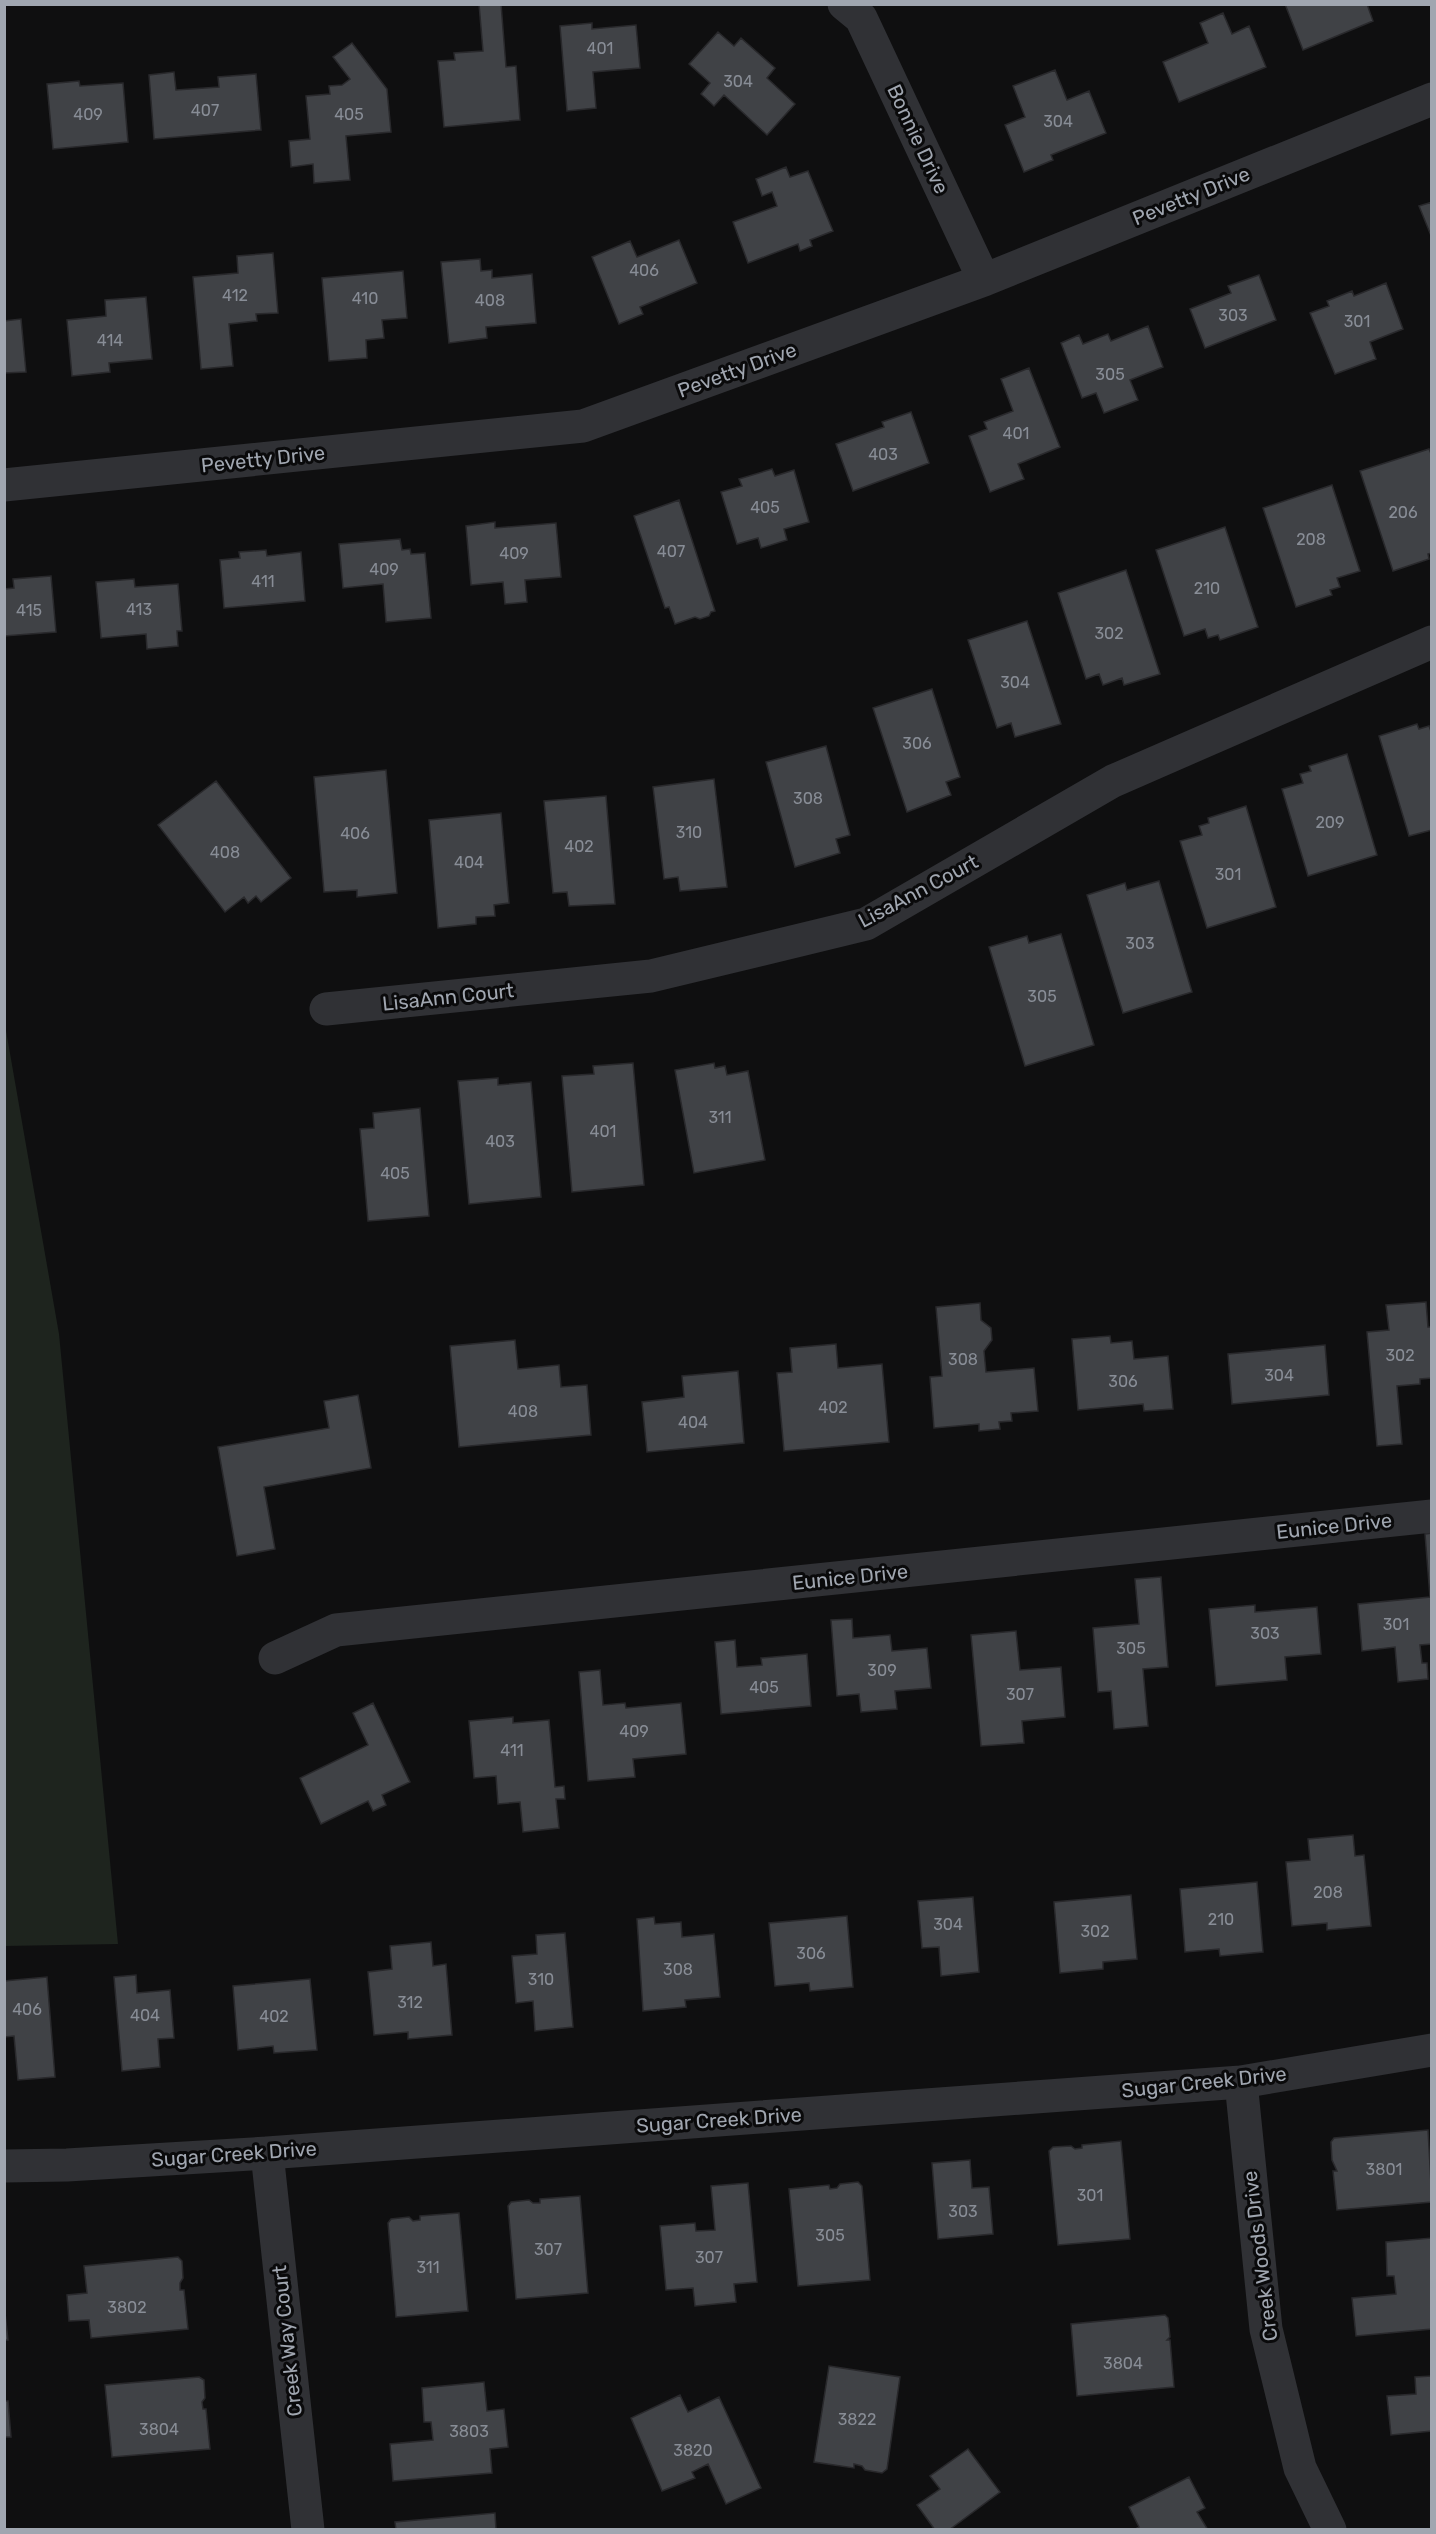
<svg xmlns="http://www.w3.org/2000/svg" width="1436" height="2534" font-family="Rubik,sans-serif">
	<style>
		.green { fill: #1e241e }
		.building { fill: #404246; stroke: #29292c; stroke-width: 1.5 }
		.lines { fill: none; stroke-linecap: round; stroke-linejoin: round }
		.minor { stroke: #303135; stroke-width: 33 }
		.labels { text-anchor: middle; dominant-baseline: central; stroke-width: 6; stroke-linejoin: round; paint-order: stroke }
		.number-label { font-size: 16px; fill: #888d96 }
		.street-label { font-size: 20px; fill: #a0a6b0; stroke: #0a0a0b }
	</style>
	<rect width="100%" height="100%" fill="#0f0f10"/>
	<path class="green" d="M4,1019L59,1334L118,1944L5,1946Z"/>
	<path class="building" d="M479,4H501L506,67L516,66L520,120L444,127L438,61L455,60L454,53L483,51Z
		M1285,4H1367L1373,21L1303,50Z
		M1223,13L1232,34L1249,26L1266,67L1179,102L1163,62L1208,43L1200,23Z
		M592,23V29L636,25L640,68L593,72L596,108L567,111L560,26Z
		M718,32L734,46L741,38L775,68L767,78L795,104L767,135L724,95L714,106L701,94L710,83L689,64Z
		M352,43L387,89L391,132L346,136L350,180L314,183L313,164L291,167L289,141L310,139L306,96L330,94L329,86L342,85L350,79L333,57Z
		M1055,70L1067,100L1089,91L1106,133L1051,155L1053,160L1024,172L1005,125L1025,117L1013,86Z
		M174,72L176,90L219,87L218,77L256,74L261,130L154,139L149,75Z
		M79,81L80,86L123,83L128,142L53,149L47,84Z
		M786,167L790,177L808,171L833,231L810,240L812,246L800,251L798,244L748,263L733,222L777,206L772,192L762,196L756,179Z
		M1432,202V238L1419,206Z
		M679,240L697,283L640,307L643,314L619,324L592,257L630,241L637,257Z
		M273,253L278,313L256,314L257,321L229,324L233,366L201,369L193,277L238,273L237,256Z
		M480,259L481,271L492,270V278L532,274L536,323L486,327L487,338L449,343L441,262Z
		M403,271L407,318L382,320L384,338L366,340L367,358L329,361L322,278Z
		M1259,275L1276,320L1205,348L1190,309L1231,293L1228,286Z
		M1386,283L1403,329L1370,342L1376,359L1335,374L1310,313L1329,306L1327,301L1352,291L1354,296Z
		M146,297L152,359L109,363L110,372L72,376L67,320L106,316L105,300Z
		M21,319L26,372L4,373V321Z
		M1148,326L1163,367L1130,380L1138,400L1104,413L1096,393L1082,398L1061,343L1079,335L1083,344L1108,334L1111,341Z
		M1029,368L1060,447L1018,464L1024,479L990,492L969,436L987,429L984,422L1013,411L1001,379Z
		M911,412L929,463L853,491L836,444L884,427L882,422Z
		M1429,449L1432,456V553L1428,554L1429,559L1393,571L1360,471Z
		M772,469L775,476L794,470L809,522L784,529L787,540L761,548L758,538L737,544L721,492L742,486L739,479Z
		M1332,485L1360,571L1337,578L1340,587L1330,590L1332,595L1296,607L1263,508Z
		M679,500L715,611L711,612L709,616L700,619L695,617L675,624L669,607L665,608L634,516Z
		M495,522V528L556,523L561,577L525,580L527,602L505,604L503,582L471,585L466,526Z
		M1225,527L1258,627L1220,640L1218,635L1208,638L1205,629L1184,636L1156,550Z
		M400,539L402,550L410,549L411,554L425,553L431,618L386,622L383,584L343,588L339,544Z
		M266,550L267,556L301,552L305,601L224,608L220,560L240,558L239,552Z
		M1126,570L1160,674L1124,685L1122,678L1103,685L1099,674L1086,679L1058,593Z
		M51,576L56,632L4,636V589L14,588L13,579Z
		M134,579L135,587L178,584L182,631H177L178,646L147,649L146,634L101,638L96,582Z
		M1027,621L1061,724L1015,737L1011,723L997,728L968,640Z
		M932,689L960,777L946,782L951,795L907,812L873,708Z
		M1417,724L1419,729L1429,726L1432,734V830L1409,836L1379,736Z
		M826,746L850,835L836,839L840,853L795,867L766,762Z
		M1347,754L1377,855L1308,876L1282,789L1303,783L1300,774L1311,771L1309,766Z
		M386,770L397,893L357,897V890L324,892L314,777Z
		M714,779L727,887L680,891L678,877L664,879L653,787Z
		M216,781L291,878L261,902L256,896L248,903L244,897L225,912L158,825Z
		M606,796L615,904L569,906L567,892L553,893L544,801Z
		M1246,806L1276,907L1207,928L1180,841L1202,835L1199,826L1209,823L1208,818Z
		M501,813L509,903L494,905L495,916L476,917V924L438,928L429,820Z
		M1159,881L1192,992L1123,1013L1087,895L1125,883L1127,890Z
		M1061,934L1094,1045L1025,1066L989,947L1027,936L1029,943Z
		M633,1063L644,1185L572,1192L562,1076L594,1074L593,1066Z
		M714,1063L715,1068L725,1066L727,1075L748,1071L765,1160L694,1173L675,1070Z
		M498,1078V1085L531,1082L541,1197L469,1204L458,1081Z
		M420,1108L429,1216L368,1221L360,1129L374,1128L373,1113Z
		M1426,1302L1428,1327H1432V1378L1420,1379V1384L1397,1386L1402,1444L1377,1446L1367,1332L1389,1330L1386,1305Z
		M980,1303L981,1320L991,1328L992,1340L984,1351L986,1372L1034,1368L1038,1411L1011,1413L1012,1421L999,1422L1000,1429L979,1431V1424L934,1428L930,1377L942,1376L936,1307Z
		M1110,1336L1111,1343L1132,1341L1134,1359L1168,1356L1173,1409L1144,1411L1143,1404L1078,1410L1072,1339Z
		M515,1340L518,1369L559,1365L561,1387L587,1385L591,1435L459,1447L450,1346Z
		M836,1344L838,1368L882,1364L889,1442L784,1451L777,1373L792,1372L790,1348Z
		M1325,1345L1329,1395L1232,1404L1228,1354Z
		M738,1371L744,1443L647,1452L642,1402L684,1397L682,1376Z
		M358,1395L371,1468L264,1487L275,1549L237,1556L218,1447L329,1428L324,1401Z
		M1432,1533V1644L1420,1645L1422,1663H1427L1428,1679L1398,1682L1395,1647L1362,1651L1358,1604L1430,1597L1425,1534Z
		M1161,1577L1168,1667L1143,1669L1148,1726L1114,1729L1111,1691L1098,1692L1093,1628L1139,1624L1135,1579Z
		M1255,1605V1612L1317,1607L1321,1654L1285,1657L1287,1680L1216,1686L1209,1609Z
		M852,1619L853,1638L890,1635L892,1651L927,1648L931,1688L895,1691L897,1709L861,1712L859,1694L837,1696L831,1620Z
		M1016,1631L1020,1670L1061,1667L1065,1717L1022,1721L1024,1743L981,1746L971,1635Z
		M735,1640L737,1667L762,1665L761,1658L807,1654L811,1706L721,1714L715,1642Z
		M600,1670L603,1705L625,1703L626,1708L681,1703L686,1754L633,1759L635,1777L588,1781L579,1672Z
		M373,1703L410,1782L382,1795L386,1805L373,1811L368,1801L321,1824L300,1778L368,1745L353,1713Z
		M513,1717V1723L549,1720L555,1787L564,1786L565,1799H556L559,1828L523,1832L520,1802L498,1804L496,1776L474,1778L469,1721Z
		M1353,1835L1355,1856L1364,1855L1371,1926L1327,1930V1923L1292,1926L1286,1862L1310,1860L1308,1839Z
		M1257,1882L1263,1952L1220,1956L1219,1949L1185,1952L1180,1889Z
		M1131,1895L1137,1959L1103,1962V1969L1060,1973L1054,1902Z
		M973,1897L979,1972L941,1976L939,1947L922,1948L918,1901Z
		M847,1916L853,1987L810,1991L809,1983L775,1986L769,1923Z
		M654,1917L655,1924L681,1922L682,1937L714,1934L720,1997L685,2000L686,2007L643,2011L637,1919Z
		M565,1933L573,2027L535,2031L533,2001L516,2003L512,1956L537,1954L536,1935Z
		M431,1942L433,1966L446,1964L452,2035L408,2039V2032L374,2035L368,1972L392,1969L390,1946Z
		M136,1975L137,1993L170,1990L174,2038L158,2039L160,2067L122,2071L114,1977Z
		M47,1977L55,2077L18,2080L14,2036L4,2037V1981Z
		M310,1979L317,2050L274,2053L273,2046L238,2050L233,1986Z
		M1428,2130L1432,2202L1337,2210L1333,2171H1337L1332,2160L1331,2142L1334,2138Z
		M1121,2141L1130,2239L1058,2245L1049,2151L1053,2147L1071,2146L1075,2149L1082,2148V2145Z
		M970,2160L972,2188L989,2187L993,2234L938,2239L932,2163Z
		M858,2182L862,2186L870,2280L798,2286L789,2189L829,2185L830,2189L837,2188L840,2184Z
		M748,2183L757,2282L734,2284L736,2302L695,2306L693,2288L666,2290L660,2226L695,2223L696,2231L715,2230L711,2186Z
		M580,2196L588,2293L516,2299L508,2206L511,2202L529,2200L533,2203H540V2199Z
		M459,2213L468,2311L396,2317L388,2223L391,2219L409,2217L413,2221L420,2220V2216Z
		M1432,2238V2329L1356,2336L1352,2298L1396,2294L1394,2276H1387L1386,2242Z
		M178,2257L182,2261L183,2278L180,2283V2290H184L188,2329L91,2338L89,2320L69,2321L67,2295L87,2293L84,2266Z
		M4,2304L8,2340H4Z
		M1165,2315L1168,2318L1170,2337L1167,2340H1170L1174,2387L1077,2396L1071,2324Z
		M829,2366L900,2377L887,2469L882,2473L865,2470L862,2466L854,2464V2468L814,2462Z
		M1432,2376V2431L1391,2435L1387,2396L1416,2394L1415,2377Z
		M199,2377L204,2380L205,2398L202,2402L203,2409H206L210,2449L112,2457L105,2385Z
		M484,2382L487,2411L504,2409L508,2447L490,2449L492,2473L393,2481L390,2444L433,2440L431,2422H424L422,2388Z
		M680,2395L688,2412L719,2397L761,2488L726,2504L708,2464L692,2472L695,2478L662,2491L631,2418Z
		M4,2401H8L11,2437H4Z
		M968,2449L1000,2492L949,2530H935L917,2505L940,2489L930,2476Z
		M1189,2477L1205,2508L1197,2512L1208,2530H1134L1139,2527L1129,2507Z
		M495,2513L496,2530H396L395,2522Z"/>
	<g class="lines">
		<path class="minor" d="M844,4L861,18L984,280
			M4,485L583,426L984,280L1432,99
			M326,1009L651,976L866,924L1113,781L1432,642
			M275,1658L336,1630L1432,1516
			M1241,2082L1266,2329L1300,2468L1330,2530
			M267,2153L308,2530
			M4,2166L67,2165L267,2153L1241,2082L1432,2050"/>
	</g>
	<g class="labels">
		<g class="number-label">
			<text x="600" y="48">401</text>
			<text x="738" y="81">304</text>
			<text x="205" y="110">407</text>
			<text x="88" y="114">409</text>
			<text x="349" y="114">405</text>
			<text x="1058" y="121">304</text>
			<text x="644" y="270">406</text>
			<text x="235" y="295">412</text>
			<text x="365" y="298">410</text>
			<text x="490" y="300">408</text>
			<text x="1233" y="315">303</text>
			<text x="1357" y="321">301</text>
			<text x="110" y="340">414</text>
			<text x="1110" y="374">305</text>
			<text x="1016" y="433">401</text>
			<text x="883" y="454">403</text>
			<text x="765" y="507">405</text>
			<text x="1403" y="512">206</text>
			<text x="1311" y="539">208</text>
			<text x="671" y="551">407</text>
			<text x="514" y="553">409</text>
			<text x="384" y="569">409</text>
			<text x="263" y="581">411</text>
			<text x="1207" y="588">210</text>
			<text x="139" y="609">413</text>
			<text x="29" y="610">415</text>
			<text x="1109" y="633">302</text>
			<text x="1015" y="682">304</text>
			<text x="917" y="743">306</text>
			<text x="808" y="798">308</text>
			<text x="1330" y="822">209</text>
			<text x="689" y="832">310</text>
			<text x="355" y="833">406</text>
			<text x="579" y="846">402</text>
			<text x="225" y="852">408</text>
			<text x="469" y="862">404</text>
			<text x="1228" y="874">301</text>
			<text x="1140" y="943">303</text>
			<text x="1042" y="996">305</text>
			<text x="720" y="1117">311</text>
			<text x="603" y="1131">401</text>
			<text x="500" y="1141">403</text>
			<text x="395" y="1173">405</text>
			<text x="1400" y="1355">302</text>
			<text x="963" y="1359">308</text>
			<text x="1279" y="1375">304</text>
			<text x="1123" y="1381">306</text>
			<text x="833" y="1407">402</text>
			<text x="523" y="1411">408</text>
			<text x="693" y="1422">404</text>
			<text x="1396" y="1624">301</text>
			<text x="1265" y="1633">303</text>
			<text x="1131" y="1648">305</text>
			<text x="882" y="1670">309</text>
			<text x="764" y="1687">405</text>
			<text x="1020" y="1694">307</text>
			<text x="634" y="1731">409</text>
			<text x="512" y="1750">411</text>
			<text x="1328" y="1892">208</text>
			<text x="1221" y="1919">210</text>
			<text x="948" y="1924">304</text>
			<text x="1095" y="1931">302</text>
			<text x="811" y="1953">306</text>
			<text x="678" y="1969">308</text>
			<text x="541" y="1979">310</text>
			<text x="410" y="2002">312</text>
			<text x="27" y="2009">406</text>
			<text x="145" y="2015">404</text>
			<text x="274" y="2016">402</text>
			<text x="1384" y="2169">3801</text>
			<text x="1090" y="2195">301</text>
			<text x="963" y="2211">303</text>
			<text x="830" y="2235">305</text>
			<text x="548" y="2249">307</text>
			<text x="709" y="2257">307</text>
			<text x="428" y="2267">311</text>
			<text x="127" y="2307">3802</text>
			<text x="1123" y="2363">3804</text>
			<text x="857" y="2419">3822</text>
			<text x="159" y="2429">3804</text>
			<text x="469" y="2431">3803</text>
			<text x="693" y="2450">3820</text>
		</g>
		<g class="street-label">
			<text transform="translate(918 139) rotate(65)">Bonnie Drive</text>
			<text transform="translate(1191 196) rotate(-22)">Pevetty Drive</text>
			<text transform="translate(737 370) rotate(-20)">Pevetty Drive</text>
			<text transform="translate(263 459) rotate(-6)">Pevetty Drive</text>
			<text transform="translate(918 891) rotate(-28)">LisaAnn Court</text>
			<text transform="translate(448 997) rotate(-6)">LisaAnn Court</text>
			<text transform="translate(1334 1526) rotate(-6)">Eunice Drive</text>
			<text transform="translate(850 1577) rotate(-6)">Eunice Drive</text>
			<text transform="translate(1204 2082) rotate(-6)">Sugar Creek Drive</text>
			<text transform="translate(719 2120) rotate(-4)">Sugar Creek Drive</text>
			<text transform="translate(234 2154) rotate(-4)">Sugar Creek Drive</text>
			<text transform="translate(1260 2256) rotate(-97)">Creek Woods Drive</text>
			<text transform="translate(287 2341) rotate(-96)">Creek Way Court</text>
		</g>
	</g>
	<rect width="1436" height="2534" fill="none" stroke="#a0a6b0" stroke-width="12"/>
</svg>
